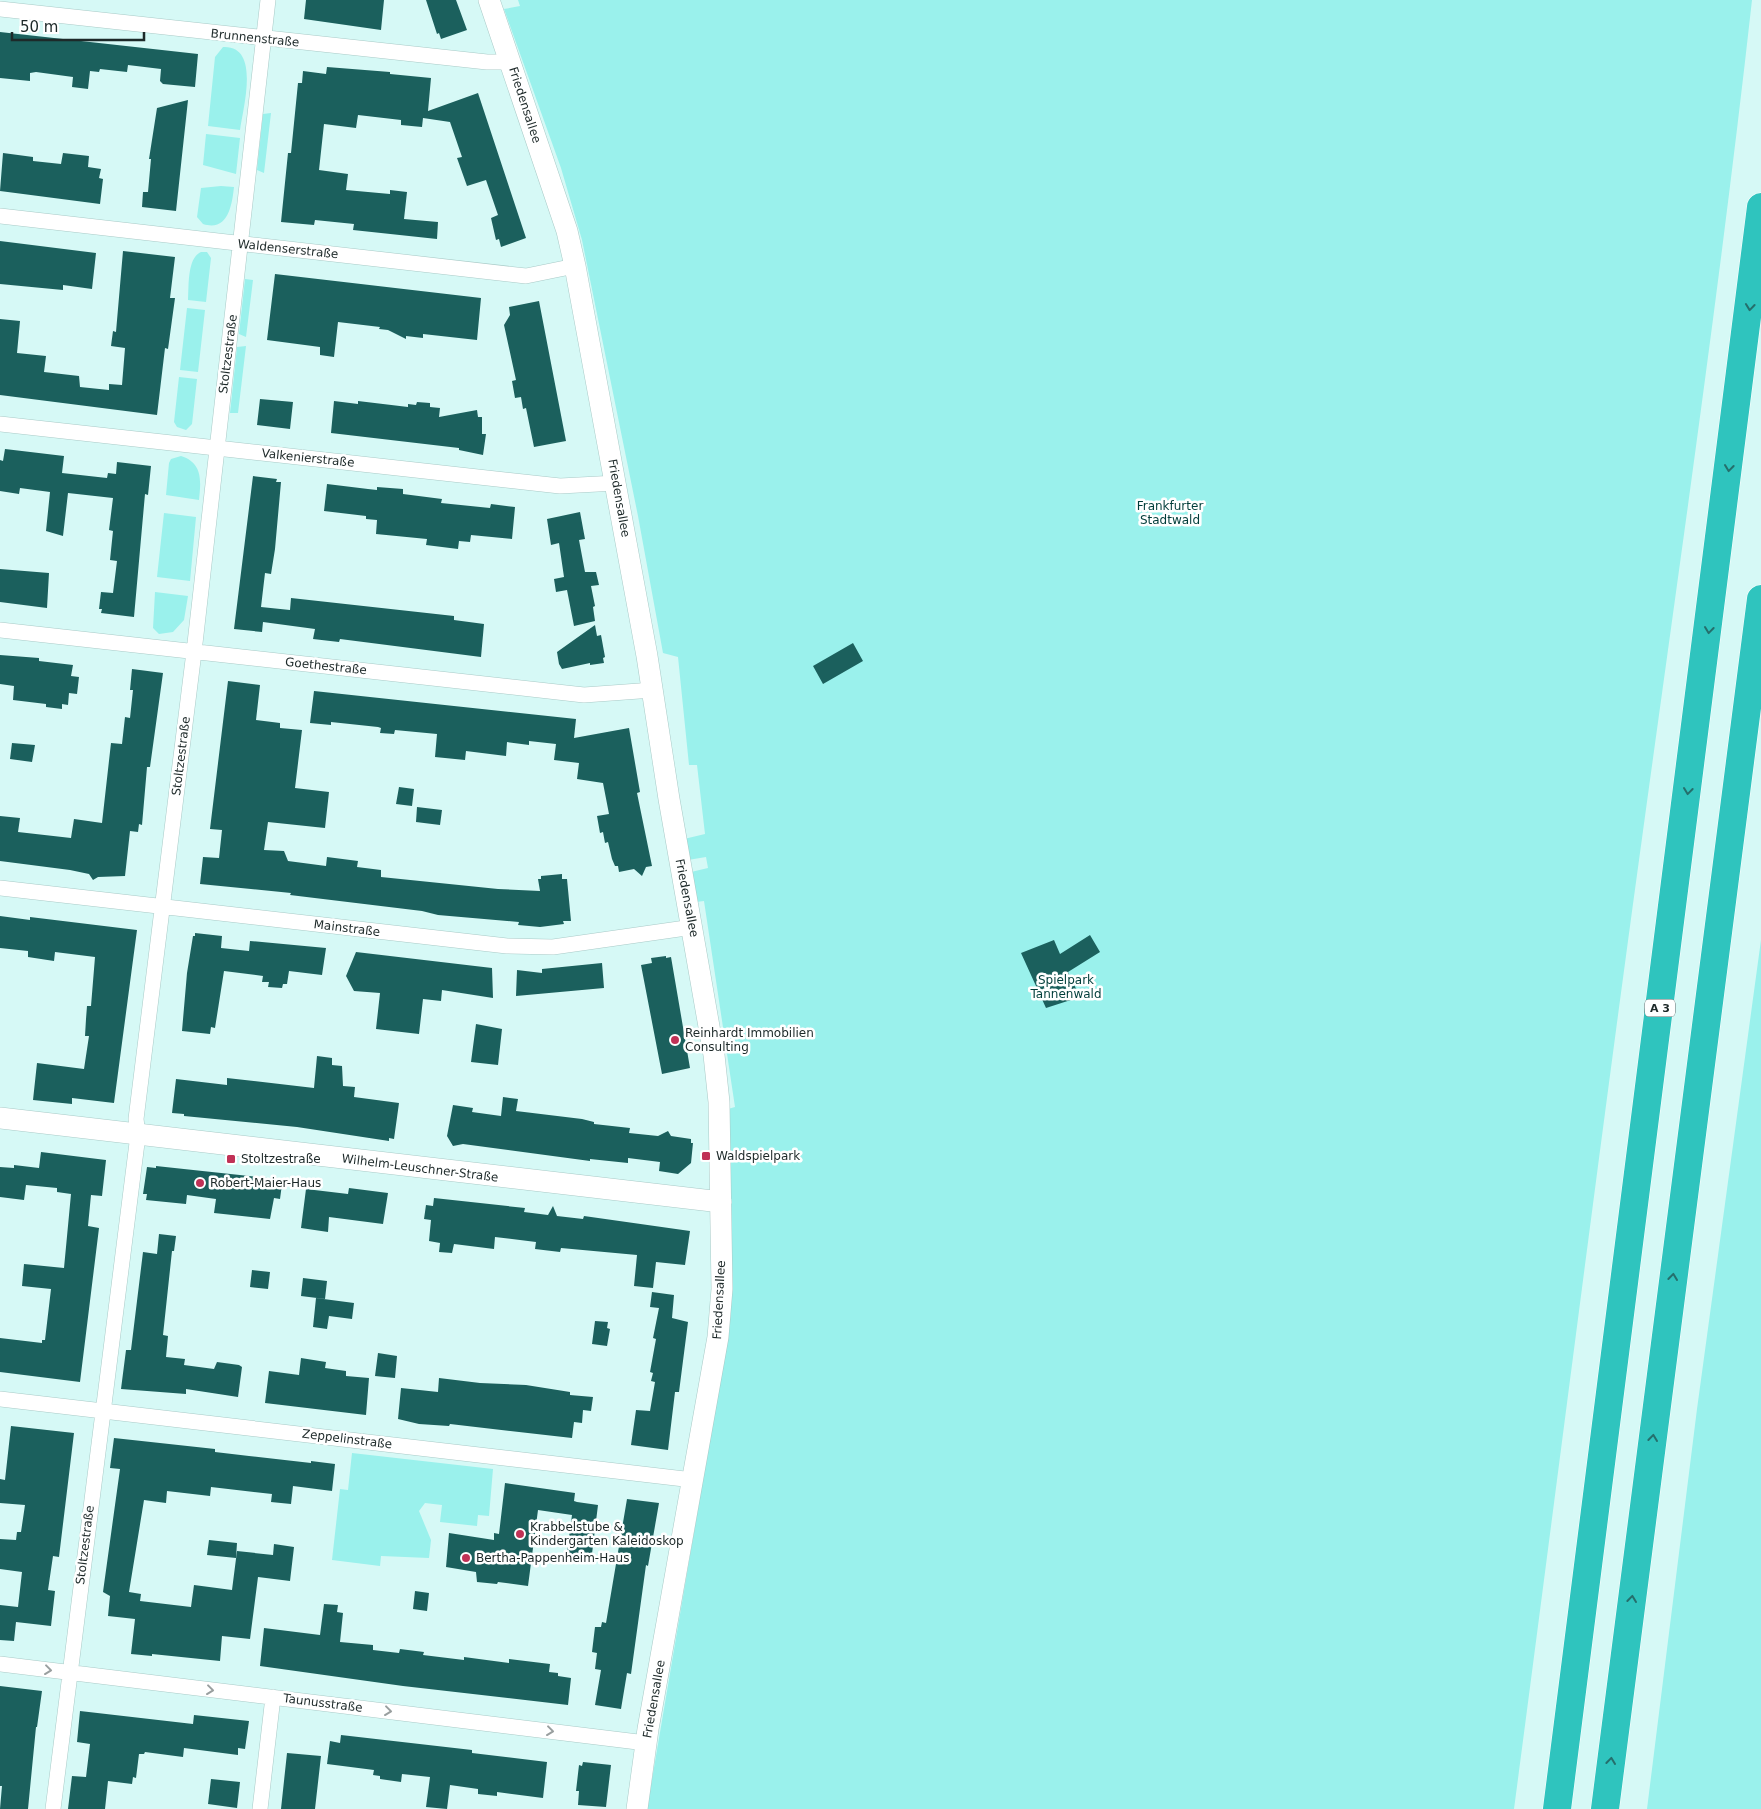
<svg xmlns="http://www.w3.org/2000/svg" width="1761" height="1809" font-family="'DejaVu Sans',sans-serif">
	<style>
		.green { fill: #9af1ec }
		.building { fill: #1b605d }
		.lines { fill: none; stroke-linecap: round; stroke-linejoin: round }
		.street-casing { stroke: #a9cac7; stroke-width: 16 }
		.secondary-casing { stroke: #a9cac7; stroke-width: 22 }
		.highway-casing { stroke: #fff; stroke-width: 29 }
		.street { stroke: #fff; stroke-width: 15 }
		.secondary { stroke: #fff; stroke-width: 21 }
		.highway { stroke: #2fc4be; stroke-width: 28 }
		.oneway { stroke: #256f6c }
		.oneway2 { stroke: #999f9f }
		.poi-dot { fill: #c03156; stroke: #fff; stroke-width: 2 }
		.labels { text-anchor: middle; dominant-baseline: central; stroke-width: 5; stroke-linejoin: round; paint-order: stroke }
		.shield { fill: #fff; stroke: #616969; stroke-width: 1 }
		.shield-label { font-size: 11px; font-weight: bold; fill: #1d2929 }
		.street-label { font-size: 12px; fill: #1d2929; stroke: #fff }
		.park-label { font-size: 12px; fill: #003d3a; stroke: #fff }
		.poi-label { font-size: 12px; fill: #1d2929; stroke: #fff; text-anchor: start }
	</style>
	<rect width="100%" height="100%" fill="#d6f9f6"/>
	<path class="green" d="M518,0H1752C1722,270 1683,540 1646,809C1600,1142 1558,1476 1514,1809H647L731,1314L728,1109L735,1107L704,901L696,902L691,872L708,868L706,857L688,860L684,839L705,834L697,765H689L678,657L663,653L638,516L582,240L561,168L504,9L520,6Z
		M223,47C261,45 243,108 240,130L208,126L215,57Z
		M271,113L264,173L257,170L263,114Z
		M206,134L240,138L236,174L203,165Z
		M221,186L234,187C232,205 228,232 203,224L197,217L201,188Z
		M201,252H207L211,258L206,302L188,300C189,286 187,258 201,252Z
		M245,279L253,280L246,337L239,334Z
		M187,308L205,310L198,372L180,370Z
		M246,346L238,413H230L237,347Z
		M179,377L197,379L192,424L186,430L177,427L174,422Z
		M181,456C203,463 201,481 199,500L166,495L169,463L171,459Z
		M164,513L196,517L190,581L157,577Z
		M155,592L188,596L184,620L173,632L159,634L153,628Z
		M1761,940V1809H1647L1697,1409Z
		M352,1453L493,1469L489,1516L478,1515L477,1526L440,1522L442,1505L425,1503L419,1511L431,1540L429,1558L381,1556L380,1566L332,1560L340,1489L348,1490Z"/>
	<path class="building" d="M306,0H384L381,30L304,19Z
		M426,0H456L467,30L441,39L439,33L437,34Z
		M0,32L198,54L195,87L163,84L160,81L161,69L128,65L127,72L100,69L99,72L90,71L88,89L72,87L73,77L36,72L30,73V81L0,78Z
		M327,67L390,72V74L431,78L428,111L478,93L526,238L501,247L499,239L496,240L491,218L498,215L486,180L467,186L457,158L462,157L450,122L423,118L422,127L401,125V120L358,115L356,128L324,124L319,170L348,174L346,190L390,194V190L407,192L404,219L438,222L437,239L353,230L354,224L315,220L314,225L281,222L288,153H291L298,83H302L303,71L326,74Z
		M188,100L176,211L142,207L143,192H148L151,159H149L157,108Z
		M3,153L33,157V161L61,164L63,153L89,156L88,167L101,169L99,178L103,179L100,204L0,191Z
		M0,241L96,253L92,289L63,285V290L0,284Z
		M123,251L175,257L170,298H175L168,349L165,348L157,415L0,395V319L20,321L17,353L46,356L44,372L79,376L80,387L109,390V384L122,385L125,348L111,346L113,331L116,332Z
		M275,274L481,298L477,340L423,334V338L406,336V339L388,330L379,329L380,327L338,322L334,357L320,355V347L267,340Z
		M539,301L566,441L534,447L526,408L523,409L521,397L515,398L512,381L516,380L504,325L510,315L509,307Z
		M260,399L293,402L290,429L257,425Z
		M334,401L358,404V401L408,407V404L416,405L417,402L430,403V407L440,408L439,417L477,410L478,417H482V434H486L483,455L459,450V448L331,433Z
		M5,449L64,456L62,473L107,478L108,473L116,474L117,462L151,466L148,495L145,494L134,617L101,613L102,609H99L101,592L113,593L117,561L110,560L113,531L109,530L113,498L68,493L63,536L46,531L50,492L20,488L19,494L0,491V460L3,461Z
		M253,476L277,479L276,482H281L275,549L271,574L265,573L261,607L290,610L291,598L454,616V620L484,624L481,657L340,639L339,642L313,639L315,629L263,622L262,632L234,629Z
		M327,484L368,489L377,490V487L403,489V494L442,499L441,503L490,508L491,504L515,507L512,539L471,535L470,542L459,541L458,549L426,545L427,539L376,534L377,520L366,519V516L324,511Z
		M580,512L585,539L579,540L585,572H596L599,585L591,586L595,606L593,607L595,621L574,626L567,590L556,592L554,579L564,577L559,543L551,545L547,519Z
		M0,569L49,573L47,608L0,602Z
		M595,625L597,636L601,635L605,657L603,658L604,663L590,665V663L562,669L559,664L557,652Z
		M853,643L863,661L823,684L813,666Z
		M0,655L39,658V661L73,665L71,676L79,677L77,694L69,693L68,705L62,704V709L46,707V704L13,700L14,686L0,684Z
		M132,669L163,673L150,767H147L142,825L139,824L138,832L130,831L125,876L98,877L93,880L89,874L70,870L0,861V816L20,818L18,832L71,838L74,819L102,823L111,743L122,744L125,717L130,718L133,690H130Z
		M228,681L260,685L256,720L280,723V728L302,730L295,788L329,792L325,828L268,822L264,850L284,851L288,861L326,866L327,857L358,861L357,867L381,870V877L498,889L540,891L538,879H541V876L562,874V879H567L571,921H563L564,924L540,927L518,925L519,922L438,915L422,911L290,895L291,893L200,884L203,857L219,858L222,830L210,829Z
		M314,691L576,719L574,738L629,728L640,792L637,793L652,866L646,867L642,876L634,869L619,872L618,866H615L612,859L608,842L605,843L603,832L600,833L597,816L609,814L603,783L577,779L579,763L554,760L556,744L529,741V745L507,742L506,756L466,751L465,760L435,757L437,734L395,730L394,734L380,733L381,728L378,727L331,722V725L310,723Z
		M12,743L35,745L32,762L10,759Z
		M399,787L414,789L412,806L396,804Z
		M417,807L442,810L440,825L416,822Z
		M0,916L30,920V917L137,930L114,1103L72,1098V1104L33,1100L37,1063L84,1069L89,1036H85L86,1019L87,1006H91L95,957L55,952L54,961L28,957V951L0,948Z
		M195,933L222,936L221,948L249,951L250,941L326,948L322,975L289,971L287,984H283L282,988L268,987L269,982H262L263,976L224,971L215,1028L211,1027L210,1034L182,1031L187,973L193,936H195Z
		M1090,935L1100,952L1068,972L1080,997L1046,1008L1021,953L1054,940L1060,954Z
		M356,952L492,968L493,998L442,990L441,1001L423,999L419,1034L376,1029L380,993L354,991L346,976Z
		M666,956V958L671,957L690,1068L662,1074L641,965L652,963L651,958Z
		M602,963L604,988L516,996L517,970L542,973V969Z
		M476,1024L502,1029L498,1065L471,1062Z
		M317,1056L332,1058V1065L342,1066L343,1086L355,1087L354,1097L399,1103L394,1139L389,1138V1141L297,1127L184,1116V1114L172,1113L176,1079L227,1085V1078L314,1088Z
		M503,1097L518,1099L516,1111L582,1119L594,1122V1124L630,1128L629,1133L658,1136L668,1131L671,1136L691,1139V1143H693L691,1163L678,1174L659,1171L660,1162L628,1158V1163L590,1159V1161L463,1144L453,1146L447,1136L453,1105L473,1108L472,1112L501,1116Z
		M41,1152L106,1160L102,1196L91,1195L88,1226L99,1228L80,1382L0,1372V1338L42,1343V1340H45L51,1289L22,1286L24,1264L64,1268L71,1194L57,1192V1188L26,1185L24,1200L0,1197V1167L14,1168V1165L39,1168Z
		M156,1166L276,1179V1183L282,1184L280,1199L274,1198L270,1219L214,1213L216,1199L187,1195L186,1204L146,1200L147,1194H143L147,1167L156,1168Z
		M349,1188L388,1193L383,1224L329,1217L328,1232L301,1228L306,1189L348,1194Z
		M434,1198L525,1208L524,1212L548,1215L553,1206L557,1216L583,1219L584,1216L690,1231L685,1265L656,1262L653,1288L634,1286L637,1255L561,1248L560,1252L535,1249L536,1242L495,1237L494,1249L454,1244L452,1253L439,1252L440,1243L429,1241L431,1220L424,1219L426,1205L433,1206Z
		M159,1234L176,1236L174,1251H172L163,1335L168,1336L166,1357L185,1359L184,1365L214,1369L217,1362L239,1365L242,1367L238,1397L186,1389V1394L121,1389L126,1350H131L143,1252L157,1254Z
		M252,1270L270,1272L268,1289L250,1287Z
		M303,1278L327,1281L325,1299L301,1296Z
		M652,1292L674,1295L672,1318L688,1322L679,1392H675L668,1450L631,1445L636,1410L650,1411L655,1382L651,1381L653,1373L650,1372L656,1339L653,1338L659,1308L650,1307Z
		M316,1298L354,1303L352,1319L329,1316L327,1329L313,1327Z
		M595,1321L608,1322L607,1328L610,1329L607,1346L592,1344Z
		M378,1353L397,1356L395,1378L375,1376Z
		M301,1358L326,1362L325,1368L346,1371V1376L369,1378L366,1415L265,1403L269,1371L299,1375Z
		M439,1378L480,1383L526,1385L570,1392V1395L593,1397L591,1411L583,1410L582,1423L574,1422L572,1438L450,1424L449,1426L419,1424L398,1419L401,1388L438,1392Z
		M11,1426L74,1433L59,1557L53,1556L48,1590L55,1591L51,1626L16,1622L14,1641L0,1640V1605L18,1607L22,1572L0,1569V1539L16,1540L17,1532H21L25,1505L0,1503V1479L5,1480Z
		M114,1438L215,1449V1452L249,1456L311,1463V1461L335,1464L332,1491L293,1486L291,1504L271,1502L272,1494L211,1487L210,1496L167,1491L166,1503L144,1500L129,1592L141,1594L140,1601L191,1607L194,1585L232,1590L237,1551L273,1555L274,1544L294,1547L290,1581L258,1577L250,1639L222,1636L220,1661L152,1654V1656L131,1654L135,1619L108,1616L110,1596L103,1592L120,1469L110,1468Z
		M505,1483L575,1493L574,1501L577,1502L598,1505L591,1562L566,1559L572,1515L538,1510L528,1586L498,1582L497,1584L477,1582L476,1572L446,1567L449,1533L494,1540V1533L499,1534Z
		M627,1499L659,1503L648,1566L646,1565L631,1674L627,1673L621,1709L595,1705L601,1670L595,1669L597,1653L592,1652L595,1627H601L602,1622L606,1623Z
		M209,1540L237,1543L236,1558L207,1555Z
		M415,1591L429,1593L427,1611L413,1609Z
		M324,1604L338,1605L337,1612L343,1613L340,1642L373,1645V1650L399,1653L400,1649L424,1652L423,1655L464,1660V1657L509,1663V1659L550,1664L549,1672L558,1673V1676L571,1678L568,1705L403,1686L260,1666L264,1628L320,1635Z
		M0,1686L42,1691L37,1727H36L28,1809H0L2,1786H0Z
		M80,1711L193,1724L194,1715L249,1721L245,1749L238,1748V1755L184,1748L183,1757L145,1752L144,1754H139L136,1778L133,1777L132,1784L108,1781L105,1809H68L72,1776L86,1777L90,1744L77,1742Z
		M341,1735L472,1750V1753L547,1762L543,1798L497,1792V1796L478,1794V1789L450,1785L447,1809L426,1807L430,1777L402,1774L401,1782L380,1779V1776L373,1775L374,1770L327,1764L330,1741L340,1743Z
		M287,1753L321,1756L315,1809H281Z
		M583,1762L611,1765L606,1807L578,1805L579,1791H576L579,1765L582,1766Z
		M211,1779L240,1782L237,1808L208,1804Z"/>
	<g class="lines">
		<g class="street-casing">
			<path id="street" d="M0,9L487,62H511
				M0,216L526,276L575,266
				M0,424L560,486L617,483
				M0,630L584,695L653,690
				M0,888L507,946L553,947L693,927
				M0,1399L693,1480
				M0,1664L646,1743
				M53,1809L138,1135L136,1119L194,652L268,0
				M260,1809L273,1697"/>
		</g>
		<g class="secondary-casing">
			<path id="secondary" d="M489,0L567,231L575,266L647,656L669,799L714,1055L719,1102L722,1289L718,1337L648,1729L637,1809
				M0,1118L721,1202"/>
		</g>
		<g class="highway-casing">
			<path id="highway" d="M1557,1809L1761,207
				M1605,1809L1761,599"/>
		</g>
		<use href="#street" class="street"/>
		<use href="#secondary" class="secondary"/>
		<use href="#highway" class="highway"/>
	</g>
	<defs><path id="oneway-chevron" d="M-2-3.5L2.5 0L-2 3.5" fill="none" stroke-width="1.6" stroke-linecap="round" stroke-linejoin="round" transform="scale(1.25)"/></defs>
	<g class="oneway">
		<use href="#oneway-chevron" transform="translate(1750 307) rotate(96)"/>
		<use href="#oneway-chevron" transform="translate(1729 468) rotate(97)"/>
		<use href="#oneway-chevron" transform="translate(1709 630) rotate(97)"/>
		<use href="#oneway-chevron" transform="translate(1688 791) rotate(97)"/>
		<use href="#oneway-chevron" transform="translate(1673 1277) rotate(-83)"/>
		<use href="#oneway-chevron" transform="translate(1653 1438) rotate(-83)"/>
		<use href="#oneway-chevron" transform="translate(1632 1599) rotate(-83)"/>
		<use href="#oneway-chevron" transform="translate(1611 1761) rotate(-83)"/>
	</g>
	<g class="oneway2">
		<use href="#oneway-chevron" transform="translate(48 1670) rotate(7)"/>
		<use href="#oneway-chevron" transform="translate(210 1690) rotate(7)"/>
		<use href="#oneway-chevron" transform="translate(388 1711) rotate(7)"/>
		<use href="#oneway-chevron" transform="translate(550 1731) rotate(7)"/>
	</g>
	<g class="poi-dot">
		<circle cx="675" cy="1040" r="5"/>
		<rect x="701" y="1151" width="10" height="10" rx="2.5"/>
		<rect x="226" y="1154" width="10" height="10" rx="2.5"/>
		<circle cx="200" cy="1183" r="5"/>
		<circle cx="520" cy="1534" r="5"/>
		<circle cx="466" cy="1558" r="5"/>
	</g>
	<g class="labels">
		<rect class="shield" x="1645" y="999.5" width="30" height="17" rx="4"/>
		<g class="shield-label">
			<text x="1660" y="1008">A 3</text>
		</g>
		<g class="street-label">
			<text transform="translate(255 38) rotate(6)">Brunnenstraße</text>
			<text transform="translate(525 105) rotate(72)">Friedensallee</text>
			<text transform="translate(288 249) rotate(6)">Waldenserstraße</text>
			<text transform="translate(228 354) rotate(-83)">Stoltzestraße</text>
			<text transform="translate(308 458) rotate(6)">Valkenierstraße</text>
			<text transform="translate(619 498) rotate(80)">Friedensallee</text>
			<text transform="translate(326 666) rotate(6)">Goethestraße</text>
			<text transform="translate(181 756) rotate(-83)">Stoltzestraße</text>
			<text transform="translate(687 898) rotate(79)">Friedensallee</text>
			<text transform="translate(347 928) rotate(7)">Mainstraße</text>
			<text transform="translate(420 1168) rotate(7)">Wilhelm-Leuschner-Straße</text>
			<text transform="translate(719 1300) rotate(-87)">Friedensallee</text>
			<text transform="translate(347 1439) rotate(7)">Zeppelinstraße</text>
			<text transform="translate(85 1545) rotate(-83)">Stoltzestraße</text>
			<text transform="translate(654 1699) rotate(-80)">Friedensallee</text>
			<text transform="translate(323 1703) rotate(7)">Taunusstraße</text>
		</g>
		<g class="park-label">
			<text x="1170" y="506">Frankfurter<tspan x="1170" dy="14">Stadtwald</tspan></text>
			<text x="1066" y="980">Spielpark<tspan x="1066" dy="14">Tannenwald</tspan></text>
		</g>
		<g class="poi-label">
			<text x="685" y="1033">Reinhardt Immobilien<tspan x="685" dy="14">Consulting</tspan></text>
			<text x="716" y="1156">Waldspielpark</text>
			<text x="241" y="1159">Stoltzestraße</text>
			<text x="210" y="1183">Robert-Maier-Haus</text>
			<text x="530" y="1527">Krabbelstube &amp;<tspan x="530" dy="14">Kindergarten Kaleidoskop</tspan></text>
			<text x="476" y="1558">Bertha-Pappenheim-Haus</text>
		</g>
	</g>
	<path d="M12 32v8h132v-8" fill="none" stroke="#1d2929" stroke-width="2.5"/>
	<text x="20" y="32" font-size="15" fill="#1d2929" stroke="#ffffff" stroke-width="4" paint-order="stroke">50 m</text>
</svg>
